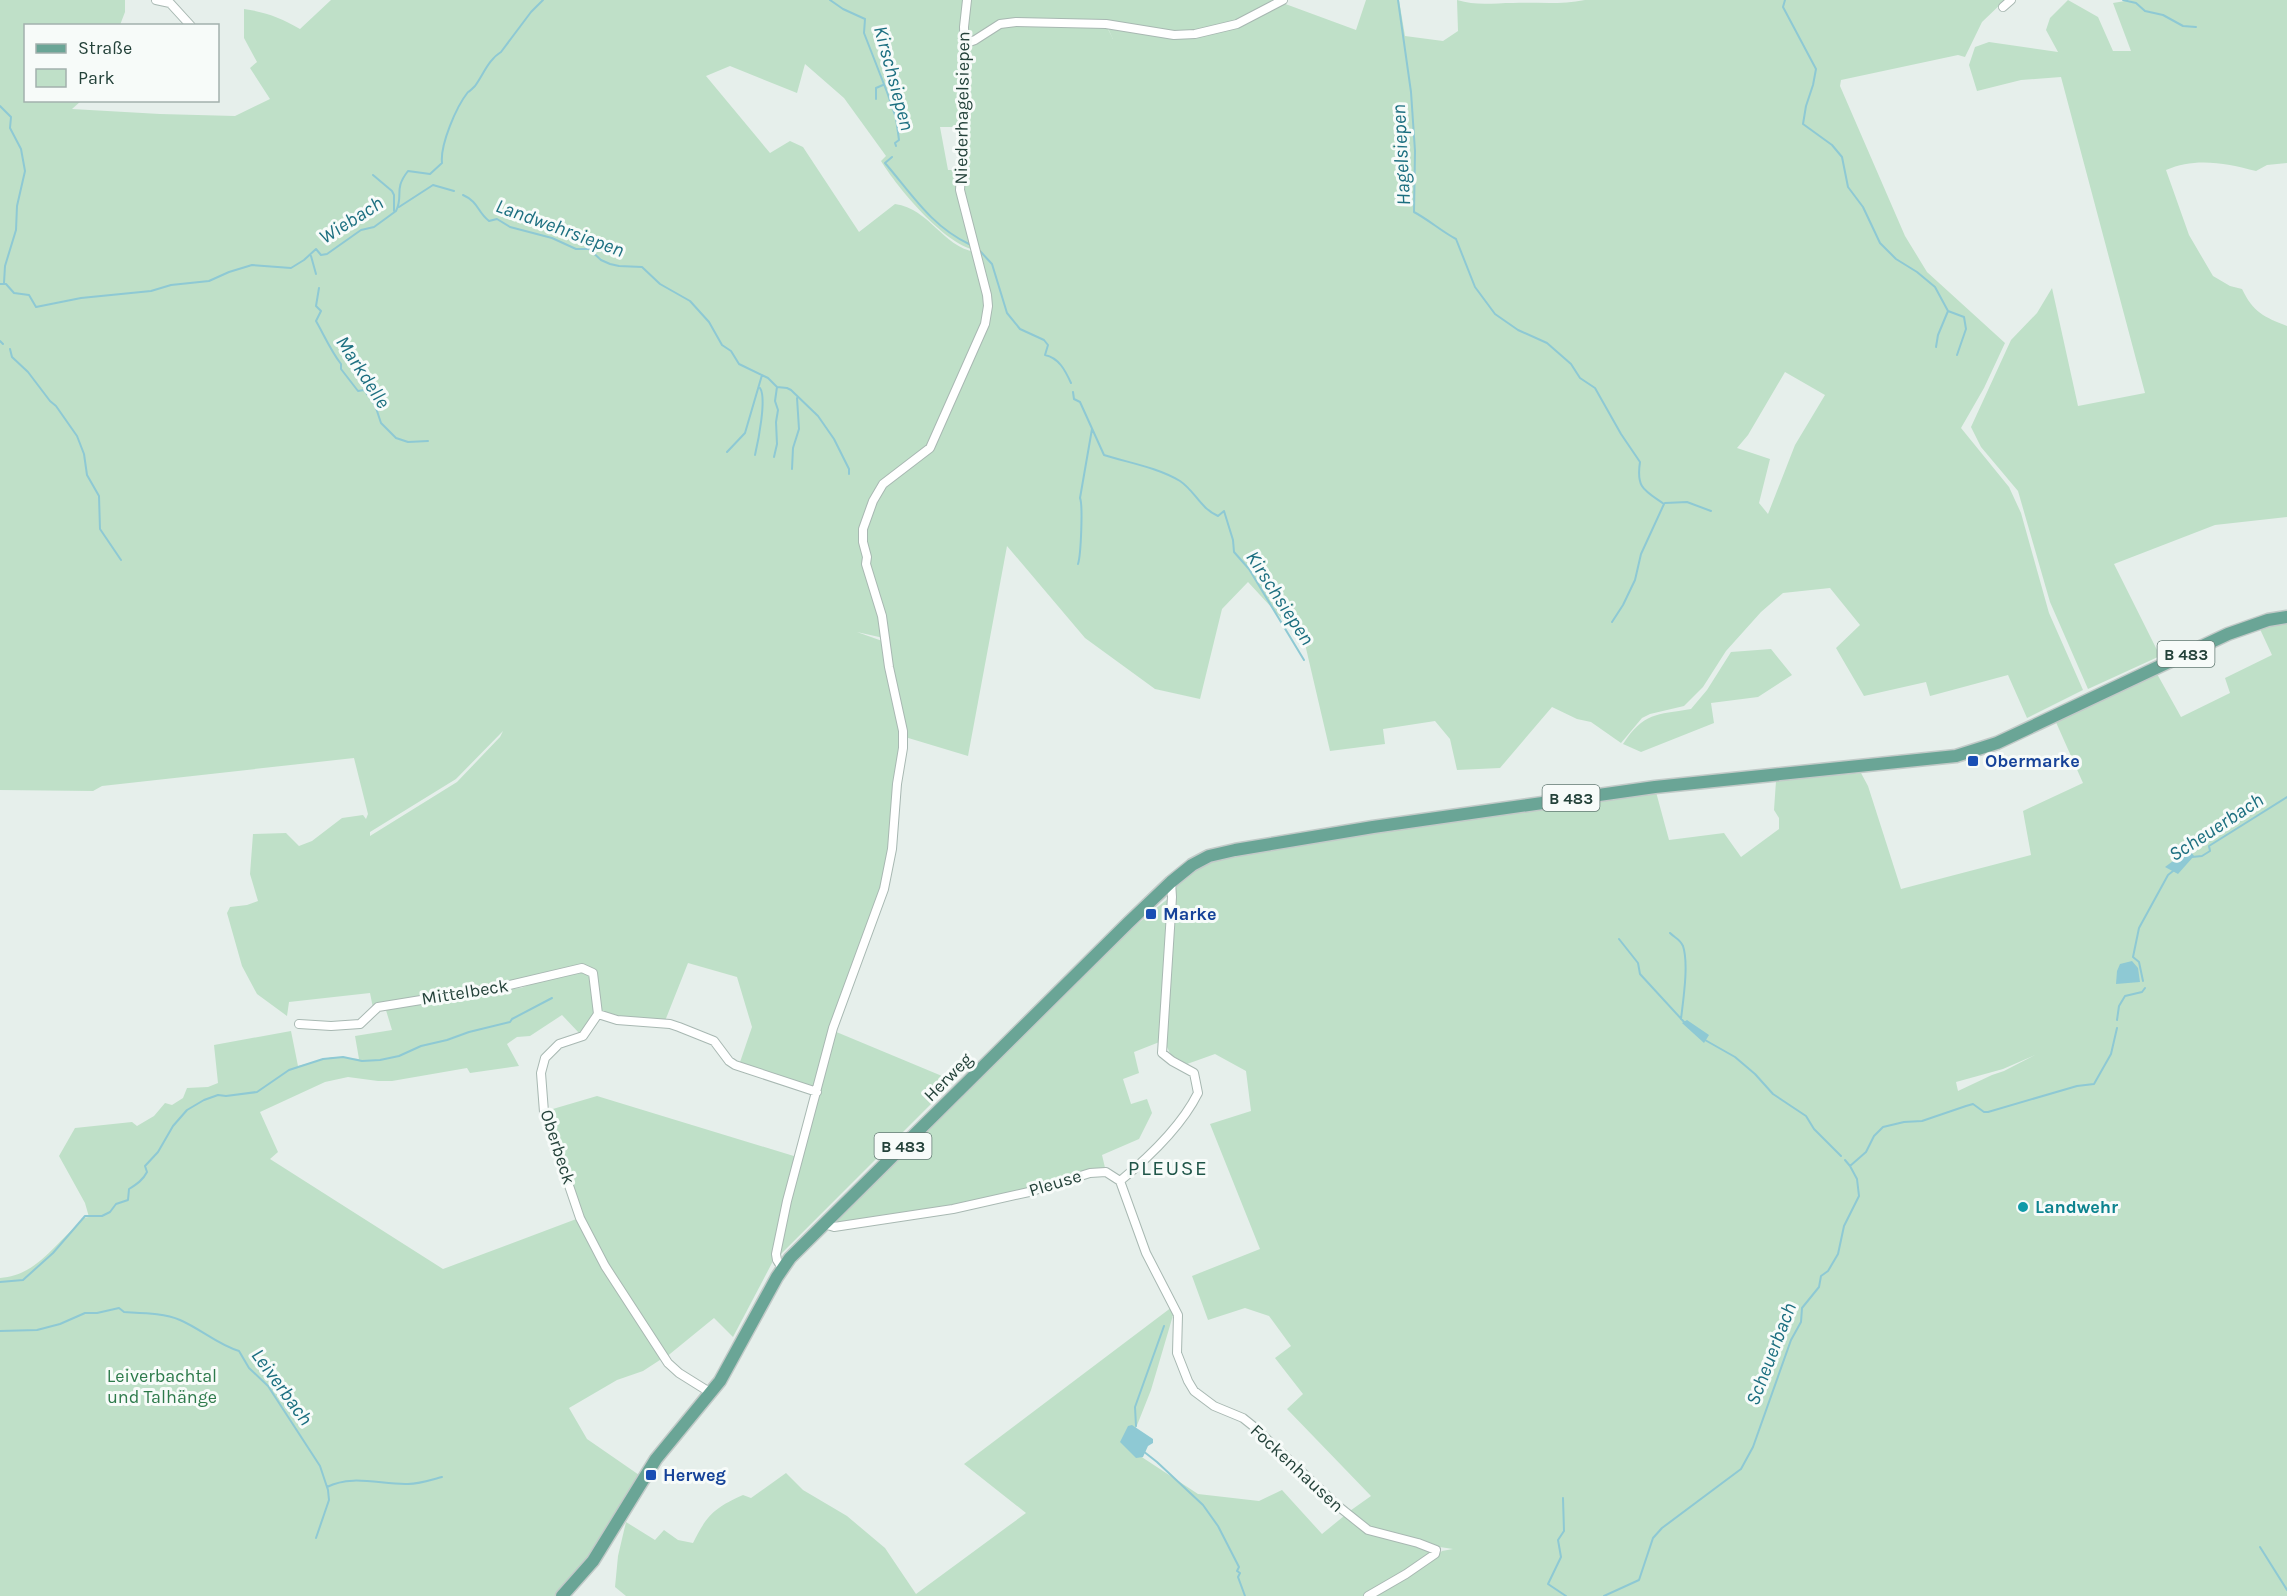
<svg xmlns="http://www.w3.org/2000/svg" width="2287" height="1596" font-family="Karla,sans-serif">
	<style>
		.green { fill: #bfe0c8; fill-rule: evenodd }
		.water { fill: #8ec9d4 }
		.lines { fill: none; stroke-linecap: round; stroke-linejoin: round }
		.stream { stroke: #8ec9d4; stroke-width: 2 }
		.minor-casing { stroke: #a8b8b2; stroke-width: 10 }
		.primary-casing { stroke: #c2cac8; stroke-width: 15 }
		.minor { stroke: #fff; stroke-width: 8 }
		.primary { stroke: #6aa596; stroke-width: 12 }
		.transit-dot { fill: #1a4fb4; stroke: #f7fbf9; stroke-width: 2 }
		.culture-dot { fill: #0f9aa8; stroke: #f7fbf9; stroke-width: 2 }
		.labels { text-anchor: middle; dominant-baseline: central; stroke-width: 6; stroke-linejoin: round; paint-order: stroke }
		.shield { fill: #f7fbf9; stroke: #637a73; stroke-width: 1.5 }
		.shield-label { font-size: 16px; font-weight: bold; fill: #24423a }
		.street-label { font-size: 18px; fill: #24423a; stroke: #f7fbf9 }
		.transit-label { font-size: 18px; font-weight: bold; fill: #164399; stroke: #f7fbf9; text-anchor: start }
		.culture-label { font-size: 18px; font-weight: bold; fill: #0d838f; stroke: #f7fbf9; text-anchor: start }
		.park-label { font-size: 18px; fill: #2d7a4b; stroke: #f7fbf9 }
		.water-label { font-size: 20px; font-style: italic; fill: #1c6f80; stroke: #f7fbf9 }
		.quarter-label { font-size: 21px; letter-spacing: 1.5px; fill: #1f5548; stroke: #f7fbf9 }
	</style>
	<rect width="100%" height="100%" fill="#e6efeb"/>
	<path class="green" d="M0,0H125V12L120,25L26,26V100L81,101L72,109L160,114L235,116L270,99L250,68L257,62L244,38V9C266,12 281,18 300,29L331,0H966L963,27L965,97L962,127H940L948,170H959V191L975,250C944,244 897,187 881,161L886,156L844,98L805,64L797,93L730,66L706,76L770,153L790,141L803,147L859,232L895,204C930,209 942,246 975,252C982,279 991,307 980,334L928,448L888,478L874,497L876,498C892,468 917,469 933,447L987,325L990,295L989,285L977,250L961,190L967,98L965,45L981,38L1001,25L1016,23L1106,25L1113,39L1106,24L1001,23L975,39L965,43L966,9L968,0H1282L1280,2L1356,30L1366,0H1399L1405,36L1443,41L1458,31L1457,0C1476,6 1493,3 1513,3C1538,2 1560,5 1585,0H2005L1982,22L1965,57L1958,55L1841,80L1840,86L1905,236L1927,272L2005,343L1984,388L1961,428L2009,487L2021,513L2049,613L2083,690L2027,718L2008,675L1930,696L1926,682L1864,696L1836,648L1860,625L1830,588L1783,593L1761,612L1726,651L1703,687L1684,706L1650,714L1642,718L1621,743L1591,722L1577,719L1552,707L1500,768L1457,770L1450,739L1435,721L1383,729L1385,744L1330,751L1305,644L1248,582L1222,609L1200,699L1155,689L1085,638L1007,546L968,756L905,737L888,639L857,632L885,642L903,736L896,782L893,835L887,871L871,922L829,1036L814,1089L739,1065L752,1027L737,977L688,963L665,1021C645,1021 617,1024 599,1014L593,972L592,981L596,1016L580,1034L562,1015L530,1036L517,1037L507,1044L519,1066L470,1073L467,1068L392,1081H378L348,1077L325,1082L260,1112L278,1152L270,1159L443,1269L579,1218L604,1266L663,1358L643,1371L617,1380L569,1408L587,1439L642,1477C616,1519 594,1562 558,1596H0V1278C37,1275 52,1246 79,1224L82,1218L89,1217L85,1203L59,1156L75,1128L132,1122L137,1126L154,1116L165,1103L172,1105L183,1098L187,1088L208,1087L218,1083L214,1045L291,1031L298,1066L332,1057L359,1059L355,1036L392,1030L385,1007L445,996L521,988L551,977L591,970L583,967L501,986L444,994L373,1008L370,993L289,1002L287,1016L257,994L242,966L227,913L230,907L247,905L258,901L250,874L253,834L286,833L299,846L312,841L342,818L363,815L366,819L368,814L354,758L102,786L93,791L0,790ZM1785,372L1825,395L1795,445L1768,514L1759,503L1770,459L1737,448L1748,435ZM503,731L500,737L457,782L370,836V832L456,779Z
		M2068,0L2098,17L2113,51H2131L2113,3L2131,0H2287V163L2267,165L2256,171C2226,163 2195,157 2166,170L2189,235L2213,276L2230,286L2242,289C2253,312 2264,317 2287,326V517L2215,525L2114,564L2160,656L2088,689L2050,602L2018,491L1981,447L1971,427L2011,340L2037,313L2052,288L2078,406L2145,393L2061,77L2021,80L1977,91L1969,65L1975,47L1989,42L2058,52L2046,30L2050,18Z
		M2287,622V1596H1371L1431,1561L1442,1551L1453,1549L1440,1547L1370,1530L1347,1513L1371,1496L1287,1409L1303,1394L1275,1358L1291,1346L1269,1316L1245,1308L1208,1320L1192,1276L1260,1249L1210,1124L1251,1111L1246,1071L1215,1054L1187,1064L1171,1055L1164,1041L1175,885L1204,864L1235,856L1579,801L1656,792L1669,840L1724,833L1741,857L1779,829V818L1774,810L1776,781L1861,773L1868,786L1901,889L2031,855L2023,811L2083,783L2055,720L2156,672L2181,717L2230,693L2225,678L2272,655L2259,627ZM2035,1055L2004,1071L1992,1075L1958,1091L1956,1082L2003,1069Z
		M1771,649L1792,675L1758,697L1711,703L1714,723L1641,752L1623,744C1644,712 1656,715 1691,709L1707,690L1731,652Z
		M1170,897L1162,1041L1134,1052L1139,1073L1123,1079L1131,1104L1147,1099L1152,1113L1139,1139L1102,1155L1106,1172C1029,1190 953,1211 874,1218C860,1219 848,1224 833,1223C947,1117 1048,995 1170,897Z
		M834,1031L954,1081L780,1255L783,1223Z
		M597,1096L797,1157L772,1263L733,1337L714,1318L665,1358L627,1299L581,1217L546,1111Z
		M1172,1307L1174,1312L1151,1390L1128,1448L1198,1494L1259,1501L1282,1490L1322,1534L1344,1516L1370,1533L1437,1550L1364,1596H626L615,1587L618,1556L626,1522L655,1540L664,1530L678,1540L693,1543C707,1515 714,1508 743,1495L751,1498L786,1473L803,1490L847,1516L885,1548L916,1594L1026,1513L964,1464Z"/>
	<path class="water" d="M2189,849L2194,856L2178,874L2165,867Z
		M2132,961L2138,968L2140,982L2116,984L2117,971L2120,964Z
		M1687,1020L1709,1035L1704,1043L1682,1023Z
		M1132,1425L1153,1439V1443L1148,1446L1143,1457L1136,1458L1120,1442L1128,1426Z"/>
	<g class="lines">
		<path class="stream" d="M830,0L843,9L865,19L864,33L887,92L896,118L899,140L895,143L896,146
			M1398,0L1411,92L1415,151L1414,212C1429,220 1441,231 1456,239L1475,287L1495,314L1518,330L1547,343L1571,364L1580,378L1595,388L1621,434L1640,462C1636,488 1644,490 1664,504L1641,554L1635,580L1623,605L1612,622
			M1785,0L1783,7L1816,69L1813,85L1806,106L1803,124L1832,145L1842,157L1848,187L1863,207L1880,243L1896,259L1917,272L1935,287L1948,311L1938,335L1936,347
			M2123,0L2136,3L2145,11L2163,15L2183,26L2196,27
			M876,99V88L883,85
			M0,106L11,117L10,128L21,149L25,171L17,206L16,230L5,266L4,283
			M892,157L885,163C911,193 931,226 969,244
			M373,175L392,191L394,195V211
			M463,195C479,202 477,212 489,221L497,219L510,227L552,238L576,249H589L601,260L610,264L619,266L642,267L660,284L690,301L709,322L722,345L731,351L739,364L768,378L777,387L787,388L791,390L818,416L834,439L849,469V474
			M399,207L433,185L454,191
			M980,251L992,264L1007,313L1020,329L1044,340L1048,345L1045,355C1059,358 1065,370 1071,383
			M311,256L316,274
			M0,284H6L14,293L29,295L36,307L81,298L151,291L171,285L209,281L229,272L252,265L291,268L304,260L316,249L321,255L327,254L361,230L374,227L396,211C404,195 393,190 408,171L430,174L442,163C440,145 456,107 468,92C469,92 475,86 475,86C483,75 489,59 501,52L531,12L543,0
			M319,288L316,306L321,311L316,321C324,335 331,351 341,364V369L358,391L364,390L375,405L381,423L396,438L408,442L428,441
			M1948,311L1964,317L1966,329L1957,355
			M0,341L3,344
			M10,349L12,357L28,372L50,401L56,406L77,436L84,454L87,475L99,496L100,529L121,560
			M1073,392L1074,399L1080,402L1104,455C1129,463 1156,467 1180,481C1195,491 1200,508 1218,516L1224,511L1233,540L1234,552L1249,569L1304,660
			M727,452L745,433L762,375
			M755,455C758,442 767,398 760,388
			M774,457L777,444L776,422L778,410L775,401L777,387
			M792,469L793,448L799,429L797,398
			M1665,503L1687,502L1711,511
			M1078,564C1081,555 1083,505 1080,498L1092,429
			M2192,857L2202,856L2210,851L2209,846L2287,797
			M1670,933C1675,938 1680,939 1683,946C1689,964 1683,1001 1681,1019
			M1619,939L1638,963L1640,974L1685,1023
			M2143,981L2139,962L2133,957L2139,928L2168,875L2173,871
			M2117,1020L2119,1006L2125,996L2142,992L2145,988
			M1705,1040L1735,1057L1755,1074L1773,1094L1806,1116L1814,1129L1841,1156
			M1845,1160L1850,1166
			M0,1282L23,1280L53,1253L85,1216H102L110,1212L116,1204L128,1200L129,1189C137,1184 143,1180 147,1172L145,1166L158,1152L173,1126L187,1110L204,1100L218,1095L226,1096L257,1092L289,1070L323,1059L343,1057L362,1061L380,1060L399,1056L421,1046L447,1040L469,1032L510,1022L512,1019L552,998
			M0,1331L37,1330L60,1324L85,1313H97L119,1308L124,1312C142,1313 164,1313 180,1320C201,1329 218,1345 239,1351L249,1368L268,1386L320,1466L328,1490L329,1500L316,1538
			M1136,1426L1135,1407L1164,1326
			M1143,1451L1157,1462L1203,1505L1218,1526L1239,1567L1237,1571L1240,1573L1238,1577L1245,1596
			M327,1487C352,1474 382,1485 408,1484C419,1484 431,1480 442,1477
			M1563,1498L1564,1531L1558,1540L1561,1557L1548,1584L1566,1596
			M2260,1547L2287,1590
			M1604,1596L1639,1580L1653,1538L1662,1528L1741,1469L1753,1447L1791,1340L1801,1322L1802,1308L1819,1287L1821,1276L1828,1271L1838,1254L1844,1226L1859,1196L1857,1179L1850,1166L1866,1152L1874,1136L1883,1127L1904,1122L1922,1121L1966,1106L1973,1104L1984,1112H1988L2077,1086L2094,1084L2111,1054L2117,1028"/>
		<g class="minor-casing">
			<path id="minor" d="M156,0L170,3L191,26
				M2003,7L2011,0
				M964,44L975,40L1000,24L1016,22L1106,24L1174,35L1195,34L1237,24L1283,0
				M299,1024L331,1026L360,1024L378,1007L501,987L582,968L593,973L598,1014
				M1120,1181L1146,1253L1178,1315L1177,1353L1188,1381L1194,1391L1214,1406L1243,1418L1253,1426L1338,1506L1368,1530L1418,1543L1436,1550L1435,1554L1406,1574L1368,1596
				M824,1224L834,1227L953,1209L1029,1192L1090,1173L1106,1172L1120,1181C1148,1158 1182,1125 1198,1093L1194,1073L1172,1061L1162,1053L1172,897L1171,882
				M782,1268L777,1260L776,1254L787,1201L833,1028L884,889L892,849L897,784L903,748V731L889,667L882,616L866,564L867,557L863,542V529L873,501L883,484L930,448L985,324L988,306L987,295L960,190L966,97L964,27L967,0
				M711,1393L679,1373L668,1363L605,1266L580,1218L544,1112L541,1073L545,1058L559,1044L583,1036L598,1014L617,1020L670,1024L679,1027L714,1041L729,1061L735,1065L817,1092"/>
		</g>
		<g class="primary-casing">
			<path id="primary" d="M562,1596L593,1561L656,1459L720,1381L777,1277L790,1258L1128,923L1171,882L1192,865L1209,856L1235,850L1373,827L1655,787L1956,756L1997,743L2228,634L2268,620L2287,617"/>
		</g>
		<use href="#minor" class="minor"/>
		<use href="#primary" class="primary"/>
	</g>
	<g class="transit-dot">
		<rect x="1967" y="755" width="12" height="12" rx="3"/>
		<rect x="1145" y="908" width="12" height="12" rx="3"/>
		<rect x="645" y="1469" width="12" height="12" rx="3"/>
	</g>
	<circle class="culture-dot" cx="2023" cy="1207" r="6"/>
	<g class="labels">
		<g class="shield">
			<rect x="2157.5" y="641" width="57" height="26" rx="4.5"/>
			<rect x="1542.5" y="785" width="57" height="26" rx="4.5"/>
			<rect x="874.5" y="1133" width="57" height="26" rx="4.5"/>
		</g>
		<g class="shield-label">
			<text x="2186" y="654">B 483</text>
			<text x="1571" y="798">B 483</text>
			<text x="903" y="1146">B 483</text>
		</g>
		<g class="street-label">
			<text transform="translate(962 108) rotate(-89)">Niederhagelsiepen</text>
			<text transform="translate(465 992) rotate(-9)">Mittelbeck</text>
			<text transform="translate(948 1077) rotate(-45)">Herweg</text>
			<text transform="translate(558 1147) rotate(72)">Oberbeck</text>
			<text transform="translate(1055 1183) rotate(-17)">Pleuse</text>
			<text transform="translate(1297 1468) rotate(43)">Fockenhausen</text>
		</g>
		<g class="transit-label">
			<text x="1985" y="761">Obermarke</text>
			<text x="1163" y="914">Marke</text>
			<text x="663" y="1475">Herweg</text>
		</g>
		<g class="culture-label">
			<text x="2035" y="1207">Landwehr</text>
		</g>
		<g class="park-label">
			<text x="162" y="1376">Leiverbachtal<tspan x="162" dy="21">und Talhänge</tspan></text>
		</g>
		<g class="water-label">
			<text transform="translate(894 78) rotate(75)">Kirschsiepen</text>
			<text transform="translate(1401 155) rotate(-93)">Hagelsiepen</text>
			<text transform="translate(351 220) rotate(-32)">Wiebach</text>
			<text transform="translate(560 228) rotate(20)">Landwehrsiepen</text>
			<text transform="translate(363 372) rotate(57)">Markdelle</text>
			<text transform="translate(1280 598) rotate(57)">Kirschsiepen</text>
			<text transform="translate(2216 827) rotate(-33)">Scheuerbach</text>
			<text transform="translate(1771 1354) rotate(-69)">Scheuerbach</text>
			<text transform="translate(282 1387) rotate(54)">Leiverbach</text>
		</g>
		<g class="quarter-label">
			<text x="1168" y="1168">PLEUSE</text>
		</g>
	</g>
	<rect x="24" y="24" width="195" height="78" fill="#f7fbf9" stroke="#a3b1ad" stroke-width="1.5"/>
	<rect x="36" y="44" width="30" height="9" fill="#6aa596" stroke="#a3b1ad" stroke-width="1.5"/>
	<text x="78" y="54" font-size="18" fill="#24423a">Straße</text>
	<rect x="36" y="69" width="30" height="18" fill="#bfe0c8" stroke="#a3b1ad" stroke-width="1.5"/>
	<text x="78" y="84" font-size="18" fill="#24423a">Park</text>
</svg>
